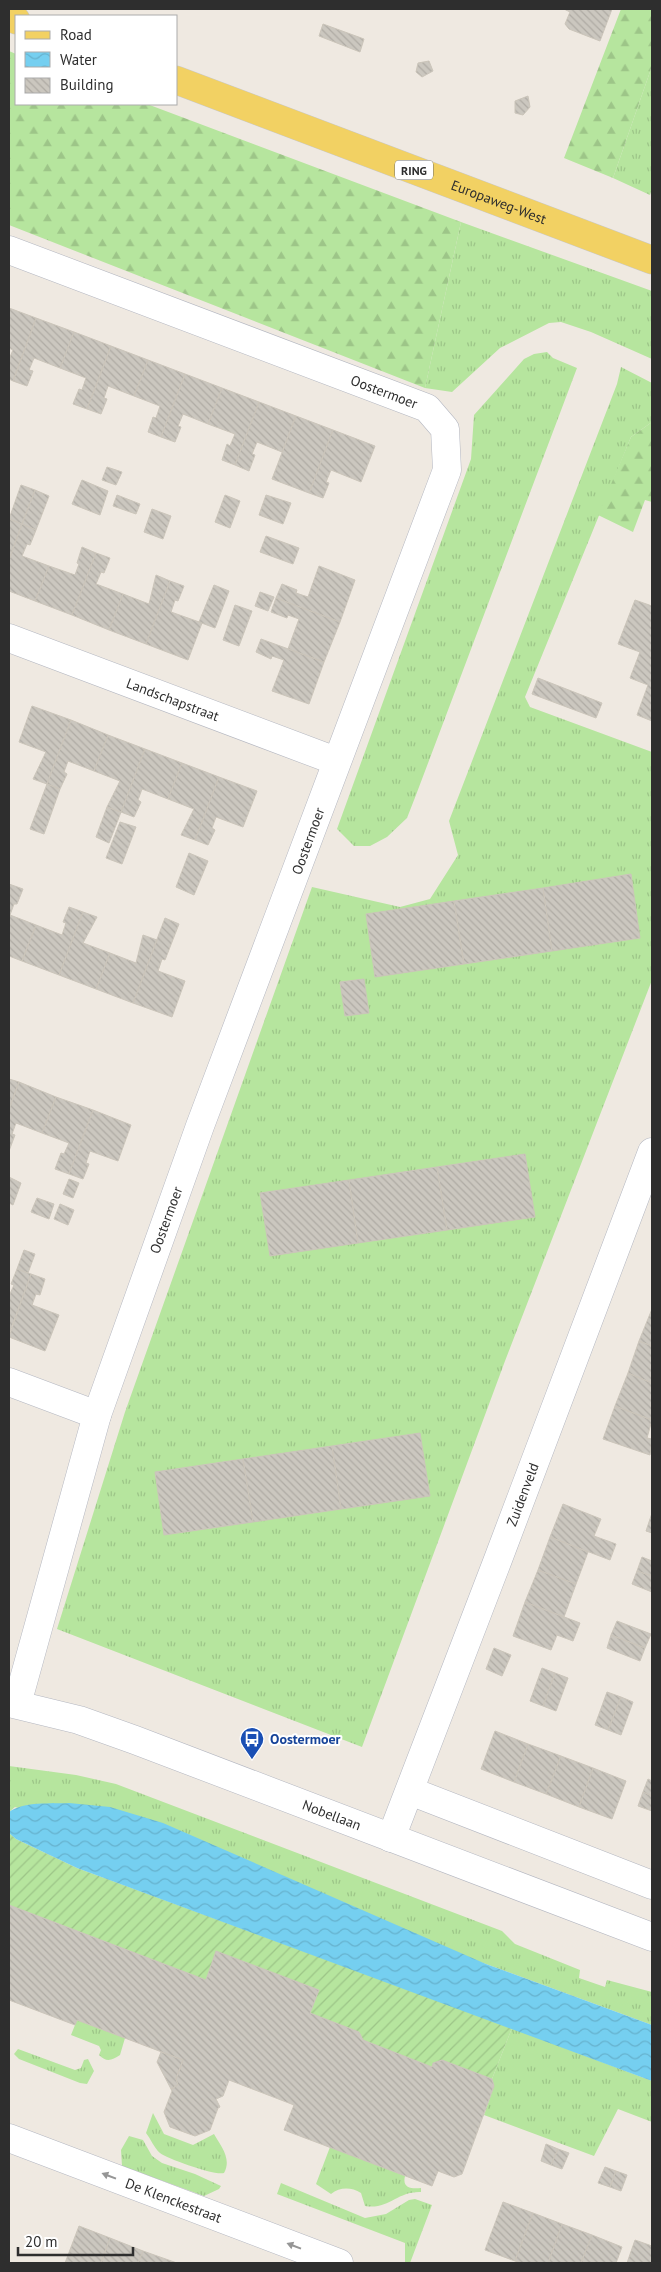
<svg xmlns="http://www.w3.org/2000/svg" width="661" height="2272" font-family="'PT Sans',sans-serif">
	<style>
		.grass { fill: url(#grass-tufts) }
		.forest { fill: url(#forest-firs) }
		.garden { fill: url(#garden-furrows) }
		.water { fill: url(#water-waves) }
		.building { fill: url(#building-back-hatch); stroke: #cbc5ba }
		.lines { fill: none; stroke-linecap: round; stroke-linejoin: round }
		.minor-casing { stroke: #b4b7c1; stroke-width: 29 }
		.tertiary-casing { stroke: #b4b7c1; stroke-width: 29 }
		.primary-casing { stroke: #c9c9c9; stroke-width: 29 }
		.minor { stroke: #fff; stroke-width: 28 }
		.tertiary { stroke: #fff; stroke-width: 28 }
		.primary { stroke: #f2d163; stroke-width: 28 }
		.oneway { fill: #969696 }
		.labels { text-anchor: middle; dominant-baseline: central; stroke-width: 4; stroke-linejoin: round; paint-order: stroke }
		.shield { fill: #fff; stroke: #6d6d6d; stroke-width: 1 }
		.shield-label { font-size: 12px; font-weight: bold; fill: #2e2e2e }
		.street-label { font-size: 14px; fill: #2e2e2e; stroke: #fff }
		.transit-label { font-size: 14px; font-weight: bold; fill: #164399; stroke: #fff; text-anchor: start }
	</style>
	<defs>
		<pattern id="grass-tufts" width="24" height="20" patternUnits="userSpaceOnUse" patternTransform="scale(1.25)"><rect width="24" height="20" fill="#b6e59e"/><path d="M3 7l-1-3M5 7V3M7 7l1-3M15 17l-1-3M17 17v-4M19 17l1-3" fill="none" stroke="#9dc588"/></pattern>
		<pattern id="forest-firs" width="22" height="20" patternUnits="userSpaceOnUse" patternTransform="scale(1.25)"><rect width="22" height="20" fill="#b6e59e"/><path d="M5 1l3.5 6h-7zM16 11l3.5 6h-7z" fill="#9dc588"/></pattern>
		<pattern id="garden-furrows" width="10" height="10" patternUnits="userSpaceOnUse" patternTransform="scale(1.25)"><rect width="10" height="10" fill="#b6e59e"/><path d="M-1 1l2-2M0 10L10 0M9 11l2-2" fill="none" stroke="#9dc588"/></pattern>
		<pattern id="water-waves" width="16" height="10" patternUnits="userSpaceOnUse" patternTransform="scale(1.25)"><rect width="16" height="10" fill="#75cff0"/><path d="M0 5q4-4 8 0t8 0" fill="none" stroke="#66b2ce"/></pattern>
		<pattern id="building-back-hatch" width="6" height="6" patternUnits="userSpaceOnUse" patternTransform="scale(1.25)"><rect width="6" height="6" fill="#cbc7bf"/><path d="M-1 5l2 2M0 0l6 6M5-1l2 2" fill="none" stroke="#afaba4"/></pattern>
	</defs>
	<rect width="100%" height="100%" fill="#efe9e1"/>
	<path class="grass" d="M652,66V188L650,195L613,178Z
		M461,222L652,291V359L591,332L561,322L549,323L500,348L452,392L425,388Z
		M547,352L553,358L577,368L416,795L407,818L387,837L370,846H354L337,829L471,459L474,415L524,359L534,354Z
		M621,367L652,383V422L631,437L525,697L530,707L652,752V980L505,1361L362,1747L57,1629L125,1412L312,887L400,907L430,899L458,855L449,821L617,384Z
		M9,1766L76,1775L116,1784L502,1931L515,1944L580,1970L579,1978L605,1987L607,1980L652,1992V2025L486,1964L15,1807L9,1812Z
		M77,2020L125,2038L120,2055C112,2060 107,2063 99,2055L101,2050L99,2046L71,2035Z
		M512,2028L652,2081V2122L618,2109L594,2156L484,2115L494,2086L492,2079Z
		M18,2049L75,2070L81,2068L84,2060L88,2059L94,2071L87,2084L80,2083L19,2059L14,2054Z
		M153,2113L164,2134L193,2145L214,2134C221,2146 232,2159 224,2173C215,2176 168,2159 160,2153C154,2148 151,2139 146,2133Z
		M129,2136L143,2140L152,2156L162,2163L195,2174L221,2186L219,2189L204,2196L122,2166L121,2150Z
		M330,2147L405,2176C402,2188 411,2189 421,2188V2192C397,2191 389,2210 365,2206L361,2193C351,2187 340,2187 331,2194L316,2184Z
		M281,2183L365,2218L386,2214L409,2200L415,2199L432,2205L410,2263H405V2243L277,2194Z"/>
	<path class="forest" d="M621,9H652V66L613,178L564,158Z
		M9,51L16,54V104H147L461,222L425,388L9,225Z
		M652,422V502L645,500L633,532L598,515L631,437Z"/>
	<path class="garden" d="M9,1833L16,1839L77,1868L512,2028L492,2079L442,2060L434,2063L432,2067L363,2040L359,2032L310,2013L319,1990L216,1952L206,1980L9,1905Z"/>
	<path class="water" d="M69,1803L110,1807L163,1823L486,1964L652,2025V2081L77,1868L16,1839L9,1833V1812C25,1801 50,1804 69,1803Z"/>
	<path class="building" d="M564,9H612L600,41L569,29L565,24L570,12Z
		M323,24L364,39L360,52L319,36Z
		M429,61L433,71L422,77L416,72L418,63Z
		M528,96L530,107L523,115L515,113V101Z
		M9,308L36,318L13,381L9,379V359L13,350L9,348Z
		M36,318L74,332L60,368L34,358L29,370L33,371L27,386L13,381Z
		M74,332L111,346L87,409L73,404L79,389L82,390L86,378L60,368Z
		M111,346L148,360L134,396L108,386L104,398L107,399L101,414L87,409Z
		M148,360L185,374L161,437L148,432L153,417L156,418L160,406L134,396Z
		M185,374L222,388L208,424L183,414L178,426L181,427L175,442L161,437Z
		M222,388L259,402L235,465L222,460L227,444L230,446L235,434L208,424Z
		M259,402L296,416L282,452L257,442L252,454L255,455L249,471L235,465Z
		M296,416L333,430L309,493L272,479Z
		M333,430L375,446L361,482L331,470L326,482L329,483L323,498L309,493Z
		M107,467L122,472L116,485L102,480Z
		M82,480L108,491L100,515L72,504Z
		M21,485L35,490L22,524L9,519Z
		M35,490L49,496L36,530L22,524Z
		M117,495L140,504L136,514L113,506Z
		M225,495L240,501L230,528L215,522Z
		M266,495L291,503L283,524L259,515Z
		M152,509L171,516L163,539L144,532Z
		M9,519L22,524L9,560Z
		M22,524L36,530L30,545L27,544L22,556L49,566L35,601L9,591V560Z
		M266,536L299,548L293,564L260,552Z
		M82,547L96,553L72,615L35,601L49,566L75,575L79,564L77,563Z
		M96,553L110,558L104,573L101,572L96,584L123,594L109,630L72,615Z
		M319,566L355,580L340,622L276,598L282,584L297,590L296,593L308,597Z
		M156,575L170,581L146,644L109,630L123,594L149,604Z
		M170,581L184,586L178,601L175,600L171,612L202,623L188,660L146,644Z
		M214,585L229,591L215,628L199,622Z
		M260,592L274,597L268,611L255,606Z
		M276,598L340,622L324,662L288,649L299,619L288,615L287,618L271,612Z
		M635,600L652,606V721L637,715L648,685L630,678L640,652L618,644Z
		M235,605L252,611L239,646L223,640Z
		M261,639L324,662L309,704L272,691L284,660L272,656L271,659L256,652Z
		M538,678L602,703L596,718L532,694Z
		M32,706L71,720L47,784L33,779L46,752L19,742Z
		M71,720L108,735L94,771L68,761L64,772L67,774L60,789L47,784Z
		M108,735L145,749L121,812L107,807L120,781L94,771Z
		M145,749L182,763L168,799L142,789L138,800L141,802L134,817L121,812Z
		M182,763L219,777L195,840L181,835L194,809L168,799Z
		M219,777L257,791L243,827L216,817L212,828L215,830L208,845L195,840Z
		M47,784L60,789L44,834L30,829Z
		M107,807L121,812L109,843L96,837Z
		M120,822L136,827L122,864L106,858Z
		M189,853L208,861L194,895L176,887Z
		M631,874L640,938L552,951L543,888Z
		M9,884L23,889L17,904H14L10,915L36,925L22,961L9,956Z
		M543,888L552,951L464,964L454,901Z
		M454,901L464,964L375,977L366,914Z
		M69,907L83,912L59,975L22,961L36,925L62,935L66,923L63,922Z
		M83,912L97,917L83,943L110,953L96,989L59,975Z
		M165,918L179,924L165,960L162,959L158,971L185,981L172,1017L133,1003Z
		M143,935L157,940L133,1003L96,989L110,953L136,963Z
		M364,979L369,1013L345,1016L340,982Z
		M9,1079L19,1082L9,1109Z
		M19,1082L56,1097L42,1133L16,1123L12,1134L15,1135L9,1151V1109Z
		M56,1097L93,1110L69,1174L55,1169L61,1153L64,1154L69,1143L42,1133Z
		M93,1110L131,1125L118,1161L90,1151L86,1163L89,1164L83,1179L69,1174Z
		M525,1154L535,1217L447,1230L437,1167Z
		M437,1167L447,1230L358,1243L349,1180Z
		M9,1177L21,1183L13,1205L9,1203Z
		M69,1179L79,1183L73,1198L63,1194Z
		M349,1180L358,1243L270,1256L260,1193Z
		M37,1198L54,1204L49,1219L31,1212Z
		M60,1204L74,1210L68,1225L54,1219Z
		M24,1250L35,1254L28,1273L17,1269Z
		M17,1269L31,1274L9,1334V1296L14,1285L11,1284Z
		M31,1274L45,1279L40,1295L36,1294L32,1305L59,1315L45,1351L9,1337Z
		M652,1309V1346L639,1341Z
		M639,1341L652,1346V1383L628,1373Z
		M628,1373L652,1383V1420L615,1406Z
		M615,1406L652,1420L647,1438L652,1439L650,1455L603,1439Z
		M420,1433L430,1496L341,1509L332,1446Z
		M332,1446L341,1509L253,1522L243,1459Z
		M243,1459L253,1522L164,1535L155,1472Z
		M563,1504L601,1519L594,1536L616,1544L610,1560L550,1537Z
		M652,1513V1533L646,1531Z
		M550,1537L588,1552L576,1584L538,1570Z
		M642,1557L652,1561V1576L637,1571Z
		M538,1570L576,1584L564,1617L525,1602Z
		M637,1571L652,1576V1592L632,1584Z
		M525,1602L580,1623L573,1641L557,1635L551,1650L513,1636Z
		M617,1621L651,1634L645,1648L611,1635Z
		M611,1635L645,1648L640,1661L607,1648Z
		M494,1648L511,1655L502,1676L486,1669Z
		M542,1668L555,1673L543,1706L530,1701Z
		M555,1673L568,1678L556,1711L543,1706Z
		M607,1692L621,1697L608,1730L595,1725Z
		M621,1697L633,1702L621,1735L608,1730Z
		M495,1731L528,1744L514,1782L481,1769Z
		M528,1744L561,1756L546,1794L514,1782Z
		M561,1756L593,1768L579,1807L546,1794Z
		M593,1768L626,1781L612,1819L579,1807Z
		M648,1779L652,1781V1796L643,1792Z
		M643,1792L652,1796V1811L638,1806Z
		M9,1905L206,1980L216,1951L319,1990L310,2013L359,2032L363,2040L432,2067L433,2063L442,2060L492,2079L494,2086L462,2174L454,2177L438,2171L432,2186L284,2130L294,2105L229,2080L223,2096L216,2099L220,2107L218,2108L210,2130L195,2136L170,2127L164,2112L172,2091L171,2089L178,2085L176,2079L183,2060L77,2020L75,2025L9,2000Z
		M161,2052L183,2060L176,2079L178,2085L171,2089L157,2062Z
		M546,2144L558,2149L551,2165L541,2161Z
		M558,2149L569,2153L562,2169L551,2165Z
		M605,2167L616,2171L610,2187L598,2183Z
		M616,2171L627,2175L621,2191L610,2187Z
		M503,2202L533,2213L515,2261L485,2250Z
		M533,2213L562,2224L548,2263H520L515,2261Z
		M562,2224L592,2235L581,2263H548Z
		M79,2226L110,2238L101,2263H65Z
		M592,2235L622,2247L616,2263H581Z
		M110,2238L143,2251L138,2263H101Z
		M635,2240L652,2246V2263H627Z
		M143,2251L177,2263H138Z"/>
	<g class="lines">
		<g class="minor-casing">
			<g id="minor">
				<path id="s1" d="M9,250L427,408L445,429L447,470L200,1126L97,1415L17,1704"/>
				<path id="s2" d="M9,638L336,761"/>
				<path d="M9,1382L97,1415"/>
				<path d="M410,1791L652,1885"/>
				<path id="s3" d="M391,1838C480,1610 565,1381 652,1152"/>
				<path id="s4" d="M9,2138L339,2263"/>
			</g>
		</g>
		<g class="tertiary-casing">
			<g id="tertiary">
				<path id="s5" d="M9,1703L79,1720L135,1740L652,1937"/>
			</g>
		</g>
		<g class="primary-casing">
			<g id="primary">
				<path d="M9,17L16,20"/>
				<path id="s6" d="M176,80L652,260"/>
			</g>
		</g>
		<use href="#minor" class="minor"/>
		<use href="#tertiary" class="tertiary"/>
		<use href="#primary" class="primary"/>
	</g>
	<defs><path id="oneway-solid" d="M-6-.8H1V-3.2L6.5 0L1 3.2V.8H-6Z" transform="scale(1.25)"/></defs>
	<g class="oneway">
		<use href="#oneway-solid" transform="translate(109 2176) rotate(-159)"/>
		<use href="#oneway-solid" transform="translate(294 2246) rotate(-159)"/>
	</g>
	<defs>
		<g id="bus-pin" transform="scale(1.25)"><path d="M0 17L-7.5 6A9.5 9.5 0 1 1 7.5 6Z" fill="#1a4fb4" stroke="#fff"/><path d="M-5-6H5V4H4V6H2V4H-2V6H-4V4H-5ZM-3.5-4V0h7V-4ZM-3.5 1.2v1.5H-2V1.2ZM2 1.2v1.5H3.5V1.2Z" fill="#fff"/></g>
	</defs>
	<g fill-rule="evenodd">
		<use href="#bus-pin" x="252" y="1739"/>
	</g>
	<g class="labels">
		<rect class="shield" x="395" y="160.5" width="38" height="19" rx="4"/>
		<g class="shield-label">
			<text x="414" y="170">RING</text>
		</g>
		<g class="street-label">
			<text stroke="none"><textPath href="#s6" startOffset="345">Europaweg-West</textPath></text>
			<text stroke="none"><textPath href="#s1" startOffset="401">Oostermoer</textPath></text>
			<text stroke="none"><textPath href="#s2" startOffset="175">Landschapstraat</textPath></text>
			<text transform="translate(308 841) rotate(-70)">Oostermoer</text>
			<text transform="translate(166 1220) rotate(-70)">Oostermoer</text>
			<text stroke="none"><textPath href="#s3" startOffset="368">Zuidenveld</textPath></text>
			<text stroke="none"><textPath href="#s5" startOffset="342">Nobellaan</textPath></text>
			<text stroke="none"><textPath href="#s4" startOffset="176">De Klenckestraat</textPath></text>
		</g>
		<g class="transit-label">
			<text x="270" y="1739">Oostermoer</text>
		</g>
	</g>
	<rect width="661" height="2272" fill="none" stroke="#2e2e2e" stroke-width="20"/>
	<rect x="15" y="15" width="162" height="90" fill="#ffffff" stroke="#ababab"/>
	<rect x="25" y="31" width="25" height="8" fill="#f2d163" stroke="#ababab"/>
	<text x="60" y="40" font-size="15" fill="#2e2e2e">Road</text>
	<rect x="25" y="52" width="25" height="15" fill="url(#water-waves)" stroke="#ababab"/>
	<text x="60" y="65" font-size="15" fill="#2e2e2e">Water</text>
	<rect x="25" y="78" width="25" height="15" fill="url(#building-back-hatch)" stroke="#ababab"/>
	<text x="60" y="90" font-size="15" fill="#2e2e2e">Building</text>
	<path d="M18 2247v8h115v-8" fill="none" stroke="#2e2e2e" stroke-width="2.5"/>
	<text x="25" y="2247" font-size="15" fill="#2e2e2e" stroke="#ffffff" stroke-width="4" paint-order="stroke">20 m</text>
</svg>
